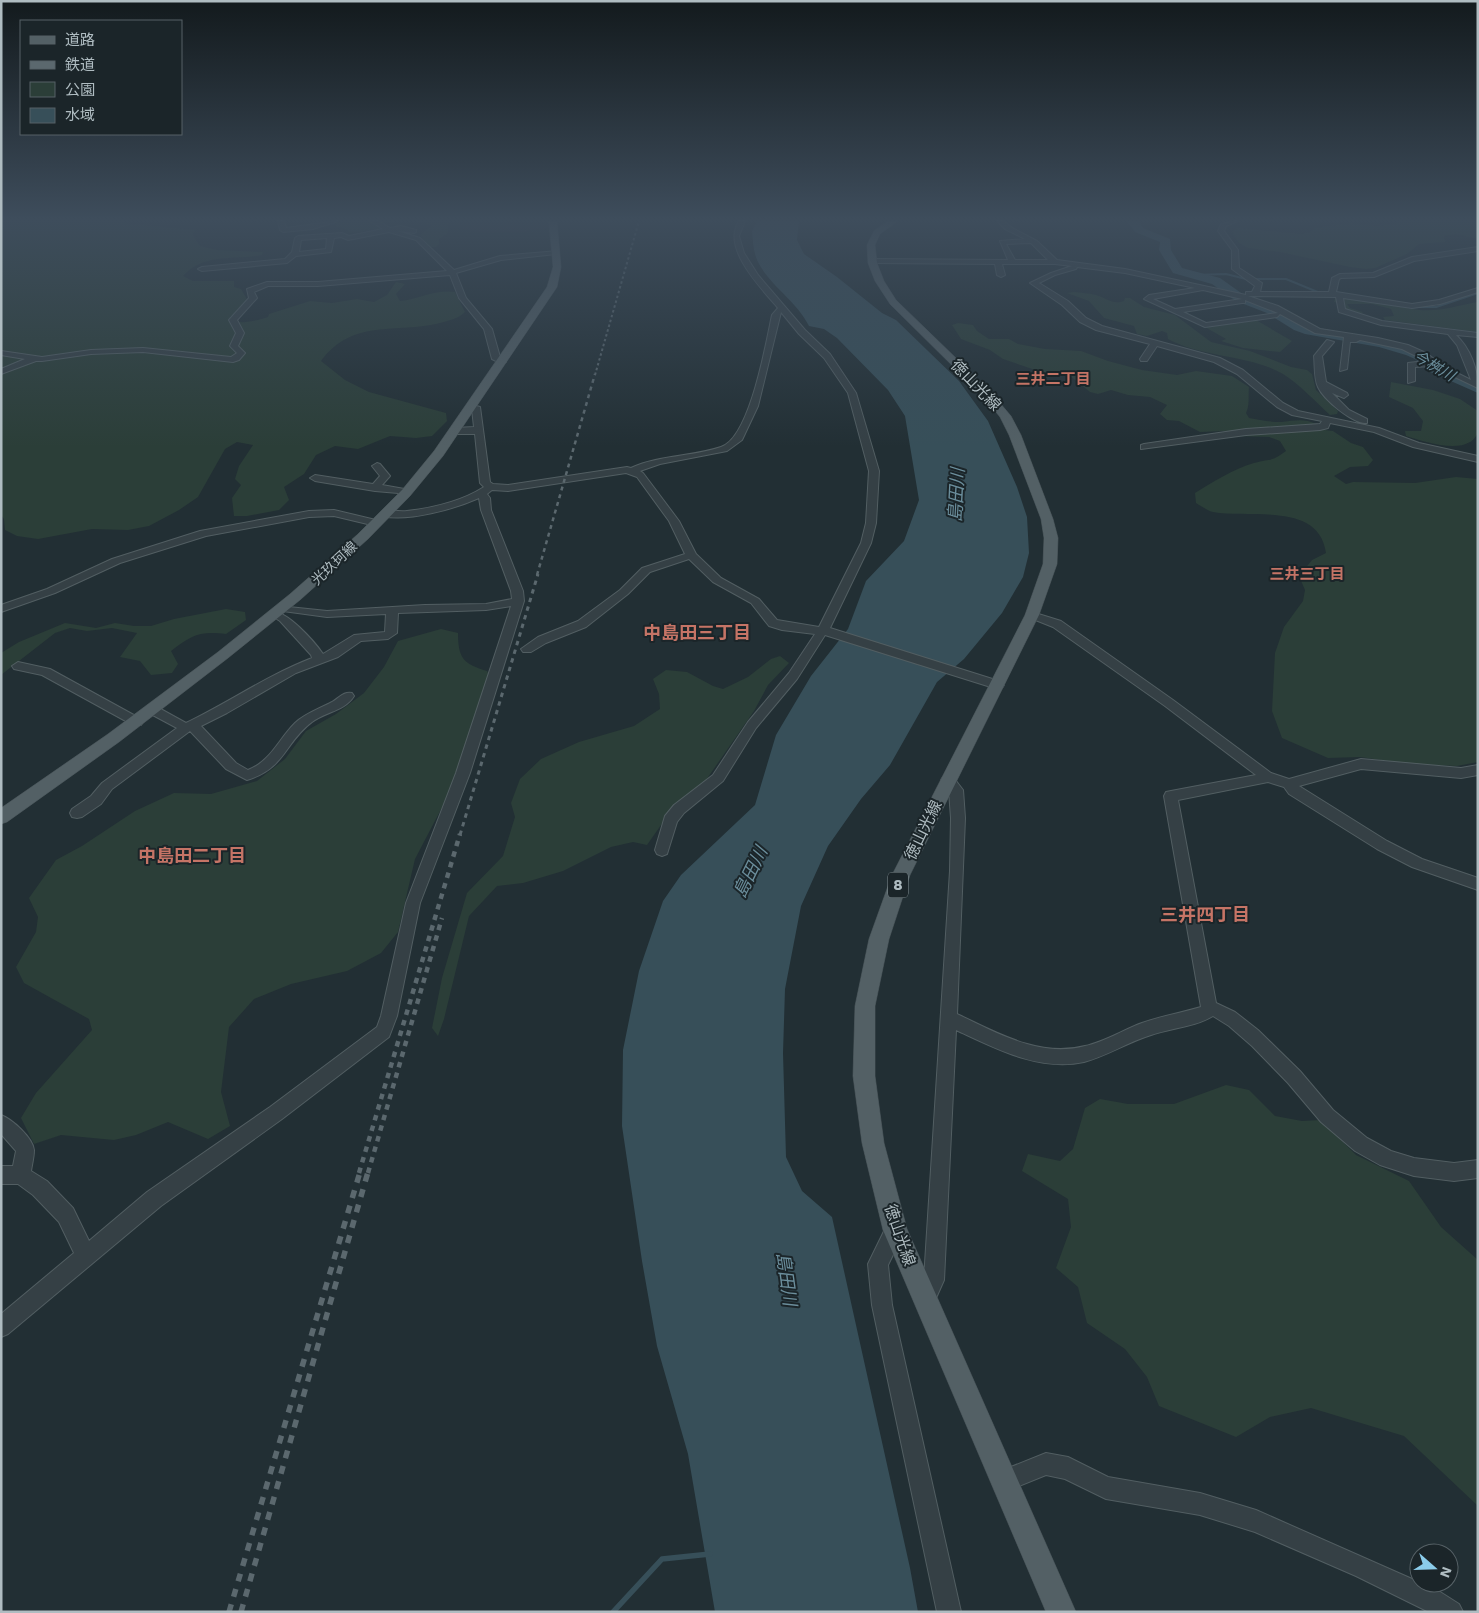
<svg xmlns="http://www.w3.org/2000/svg" width="1479" height="1613" font-family="'Work Sans','Noto Sans JP',sans-serif">
	<style>
		.medical { fill: #2c2e37 }
		.green { fill: #2b3e38 }
		.water { fill: #374f59 }
		.lines { fill: none; stroke-linecap: round; stroke-linejoin: round }
		.stream-far1 { stroke: #374f59; stroke-width: 2 }
		.stream { stroke: #374f59; stroke-width: 5.5 }
		.river { fill: #374f59; fill-rule: evenodd }
		.minor-casing { stroke: #525e62; stroke-width: 2 }
		.major-casing { stroke: #414c51; stroke-width: 1 }
		.minor { fill: #354045; fill-rule: evenodd }
		.major { fill: #536065; fill-rule: evenodd }
		.rail-far4 { stroke: #5b686e; stroke-width: 2; stroke-dasharray: 2.5 2.5; stroke-linecap: butt }
		.rail-far3 { stroke: #5b686e; stroke-width: 2.5; stroke-dasharray: 4 4; stroke-linecap: butt }
		.rail-far2 { stroke: #5b686e; stroke-width: 3; stroke-dasharray: 4.5 4.5; stroke-linecap: butt }
		.rail-far1 { stroke: #5b686e; stroke-width: 4.5; stroke-dasharray: 5.5 5.5; stroke-linecap: butt }
		.rail { stroke: #5b686e; stroke-width: 5.5; stroke-dasharray: 8 8; stroke-linecap: butt }
		.labels { text-anchor: middle; dominant-baseline: central; stroke-width: 4; stroke-linejoin: round; paint-order: stroke }
		.far-street-label { font-size: 14px; fill: #afbcc1; stroke: #1b2529 }
		.far-water-label { font-size: 15px; font-style: italic; fill: #6c8f9d; stroke: #1b2529 }
		.far-neighbourhood-label { font-size: 15px; font-weight: bold; fill: #c57466; stroke: #1b2529 }
		.shield { fill: #1b2529; stroke: #838f93; stroke-width: 1 }
		.shield-label { font-size: 15px; font-weight: bold; fill: #afbcc1 }
		.street-label { font-size: 16px; fill: #afbcc1; stroke: #1b2529 }
		.water-label { font-size: 18px; font-style: italic; fill: #6c8f9d; stroke: #1b2529 }
		.neighbourhood-label { font-size: 18px; font-weight: bold; fill: #c57466; stroke: #1b2529 }
	</style>
	<rect width="100%" height="100%" fill="#222f34"/>
	<path class="medical" d="M456,221H549L550,228L521,232L483,233L463,229Z"/>
	<path class="green" d="M1,221H125L124,223L195,230L193,235L200,246L217,250L263,252L262,255C235,260 203,253 183,276L193,281H234V287L241,289L248,301L240,311L230,317V319C241,326 257,320 268,317L269,314L310,301L332,303L357,299L374,302L387,295L396,282L405,284L396,294L400,301C420,299 435,289 455,292L465,312C458,319 450,320 440,323C396,334 353,318 321,361L345,380L369,392L446,413L447,421L432,436L416,438L390,436L358,449L335,446L316,455L304,474L284,487L289,500L279,510L247,516H234L232,498L241,485L235,479L239,466L253,445L237,442L225,449L198,497L179,510L149,526L128,530L92,529L38,539L17,536L5,530L4,519L1,515Z
		M342,221H396L384,222L377,225L380,229L350,233L347,230L333,225Z
		M418,221H448V233L439,239V244L436,247H429L420,235L432,226Z
		M1397,221H1478V239L1456,234L1444,236L1445,242L1419,244L1407,254L1375,268L1366,269L1350,267L1280,252L1248,248L1239,243L1232,232L1237,228L1302,234L1311,232L1314,228L1350,223L1378,226L1398,223Z
		M1074,292C1081,293 1089,293 1096,295C1106,298 1113,305 1124,301L1125,298H1130L1144,307L1175,315L1211,342L1250,351L1291,367L1307,370L1312,374L1316,390L1338,411L1337,414L1330,415C1315,401 1300,385 1283,374C1251,355 1203,358 1168,339L1167,333L1162,331L1147,336L1137,334L1134,326L1104,318L1089,301L1067,293Z
		M1335,298C1364,296 1392,307 1420,310C1439,312 1459,305 1478,302V332L1385,320L1383,317L1394,316L1391,309L1372,304H1347L1350,308L1363,312L1361,314L1346,310L1342,304L1334,302Z
		M1256,320L1292,341L1280,352L1243,348L1221,341L1226,339L1205,327Z
		M958,323L973,325L977,331L989,339H1009L1018,344L1045,349L1081,351L1108,361L1142,370L1177,375L1196,371L1232,376L1249,387C1248,396 1250,405 1246,413L1249,418C1259,420 1270,422 1281,422C1294,421 1304,418 1316,424L1317,429L1333,431L1351,443L1363,447L1373,460L1368,466L1350,467L1334,476L1346,484L1353,482L1415,483L1456,477L1478,479V762L1457,766L1409,764L1360,757L1328,758L1282,738L1272,711L1275,653L1284,627L1303,601L1305,590L1299,576L1312,560L1326,553C1319,501 1250,519 1213,512C1208,511 1201,506 1196,503L1195,493C1213,482 1233,469 1254,463C1271,458 1270,463 1286,451L1280,441L1269,437L1238,436L1227,431L1200,432L1179,421L1167,420L1160,414L1167,405L1150,397L1128,395L1111,390L1098,394L1090,392L1069,375L1053,371L1044,373L1003,359L990,350L961,339L952,325Z
		M1391,382L1433,390L1460,399L1478,411V433C1476,436 1473,441 1470,442C1454,452 1422,441 1406,436L1405,431H1421L1423,421L1413,408L1389,397Z
		M226,609L245,612L246,620L226,634C199,631 192,635 171,651L178,664L172,673L151,675L140,661L120,657L137,633L112,628L87,631L70,628L55,633L1,675V653L19,642L65,623L96,628L115,623L134,626H151L174,619Z
		M441,629L458,633C458,659 464,664 487,671L490,676L450,792L415,859L398,932L381,953L347,971L291,984L254,999L229,1027L221,1092L230,1126L208,1139L168,1122L136,1135L114,1140L61,1135L34,1144L21,1118L36,1093L92,1030L89,1019L24,983L16,967L36,932L38,917L29,898L56,860L82,846L135,811L174,793L211,794L257,781L285,759L306,731L336,714L364,693L384,667L398,641Z
		M780,656L789,663L768,685L754,711L704,783L675,805L647,845L633,842L611,847L563,871L523,883L497,886L469,916L444,1019L438,1036L432,1028L442,978L467,893L503,856L515,817L511,803L520,779L541,759L579,742L634,726L660,709L659,694L653,679L666,670L687,672L713,686L723,689L748,677L771,659Z
		M1226,1085L1249,1090L1275,1116L1302,1121L1321,1120L1356,1155L1409,1181L1441,1227L1478,1260V1506L1404,1436L1311,1408L1270,1417L1236,1437L1159,1406L1147,1377L1125,1349L1087,1323L1078,1287L1056,1268L1071,1227L1068,1199L1022,1171L1028,1154L1060,1161L1073,1149L1085,1108L1100,1099L1128,1104H1174Z"/>
	<path class="water" d="M757,221H799L797,240L804,254L837,277L882,313L896,320L959,381L988,421L1017,487L1027,517L1029,553L1023,577L1002,613L964,659L937,682L890,765L861,799L828,846L801,906L785,989L783,1053L786,1157L802,1191L832,1217L910,1568L918,1612H715L688,1454L657,1346L642,1261L622,1126L623,1050L639,971L663,901L681,875L755,805L776,735L811,676L848,629L866,581L904,541L919,500L905,416L888,390L837,338L824,329L809,326C797,301 770,286 758,262C753,252 753,241 752,231Z"/>
	<g class="lines">
		<path class="stream-far1" d="M1195,275L1226,274L1246,279H1286L1320,293
			M1408,307H1436L1478,293"/>
		<path class="stream" d="M613,1612L662,1559L710,1554"/>
		<path class="river" d="M1127,221H1139L1143,228L1170,239L1171,250L1182,268L1220,278L1244,295L1277,307L1304,324L1313,327L1381,339L1416,349L1425,353L1438,365L1478,383V393L1428,371L1415,359L1406,355L1379,347L1305,334L1294,330L1267,313L1236,301L1212,284L1173,273L1159,250L1160,242L1135,232Z"/>
		<g class="minor-casing">
			<path id="minor" d="M278,221H284L286,228L338,221L313,229L283,232L280,230Z
				M370,221H378L390,228L401,226L416,230V232L414,233L398,231L420,238L454,270L500,256L558,251V253L556,254L501,260L456,273L466,298L492,329L500,357L506,358V362L496,361L492,359L484,329L459,298L450,275L318,286H268L254,292L257,298L237,320L244,333L238,346L245,353L239,360L233,362L143,352L91,354L42,361H36L1,374V369L25,359L1,355V351L42,357L91,350L143,348L231,357L237,353L230,346L236,333L229,320L249,298L247,289L267,282H318L447,271L416,240L389,232L348,240L341,237L334,238L331,252L296,256L287,263L202,271L198,269L202,267L285,259L292,252L295,238L298,236L342,233L349,236L383,229ZM327,238L326,249L299,252L301,240Z
				M739,221H745L739,236L744,253L758,275L805,330L830,354L856,393L879,471L876,523L871,543L830,628L1002,682L1004,685L1002,688H994L825,635L797,679L756,728L723,781L684,813L677,822L667,854L662,856L657,854L655,850L665,816L674,805L713,775L748,722L789,673L815,634L782,630L769,626L751,603L713,582L689,559L650,572L628,594L586,627L546,643L531,652H523L521,649L538,637L578,621L620,590L642,568L685,554L669,521L637,477L626,473L508,491L492,490L487,494L490,498L491,510L523,591L524,601L470,773L420,903L397,1016L389,1037L282,1119L161,1206L8,1334L1,1337V1314L74,1253L59,1222L33,1195L18,1184H1V1166H13L16,1151L1,1134V1115C12,1119 33,1138 34,1150C34,1157 32,1164 31,1171L47,1181L73,1208L89,1241L147,1192L270,1107L377,1027L381,1016L406,903L456,773L511,606L486,610L398,613L397,633L388,639L361,641L338,657L296,673L227,713L201,726L236,763L248,770C271,761 278,740 295,723C306,713 319,709 332,702C339,698 344,691 352,693L354,696C345,711 325,712 312,722C284,743 286,768 247,780L226,769L190,731L112,789L101,804L82,817L77,818L72,817L70,813L72,809L91,796L102,783L177,728L149,713L147,710L149,707H157L186,723C229,702 268,675 312,658L311,655L280,621L269,614L271,612C285,608 315,642 323,654L354,635L385,632L386,614L327,617L283,611L277,608L279,606L327,611L425,605L486,604L512,599L511,591L481,510L479,498C454,509 409,522 382,516L381,514C387,509 399,512 407,511C433,508 462,501 484,487L480,483L475,434H455L450,431L455,428L474,427L472,409L468,406L469,404L480,407L490,482L493,484L508,485L627,467L631,468C659,455 691,457 721,447C750,438 766,343 772,315L778,308C761,288 721,248 739,221ZM781,312L799,334L824,358L848,393L869,471L866,523L861,543L819,627L777,620L759,599L721,578L696,554L679,521L643,473L640,471L660,464L727,451L742,440L758,406Z
				M997,221H1003L1014,229L1037,241L1057,260L1125,269L1246,295V292H1252L1255,286L1232,269V250L1218,231L1221,224L1237,221L1226,226L1224,231L1238,250L1239,268L1262,283L1260,292H1329L1332,278L1340,274L1373,273L1412,257L1478,247V251L1414,261L1374,277L1341,278L1339,279L1336,292L1412,304L1439,300L1478,288V292L1440,304L1412,308L1343,298L1345,309L1382,321L1478,333V337L1456,335C1470,348 1478,369 1478,388L1432,366L1415,367V381L1408,383V363L1426,361L1402,349L1360,340L1356,342H1350L1347,369L1340,371L1344,337L1315,333L1280,314L1277,317L1205,327L1144,299L1149,295L1195,288L1125,273L1077,267L1076,269L1055,275L1039,283L1068,301L1086,318L1102,326L1220,358L1243,370L1283,403L1298,411L1379,428L1419,443L1478,456V462L1413,447L1374,432L1330,423L1328,428L1320,430L1246,435L1141,449V445L1144,444L1246,429L1320,424L1322,421L1292,415L1277,407L1237,374L1214,362L1157,346L1147,361H1141L1140,359L1150,344L1096,330L1080,322L1062,305L1030,283L1051,273L1072,266L1055,264H1002L1005,275L1001,277L997,275L995,264L873,263L870,261L873,259L1008,260L1000,241L1025,239L1005,229ZM1031,243L1048,260H1015L1006,244ZM1203,290L1242,299L1175,309L1153,299ZM1248,296L1336,297L1339,312L1381,325L1448,334L1457,345L1471,380L1445,367L1426,353L1408,345L1378,338L1320,329L1278,306ZM1245,300L1278,313L1206,323L1183,312L1242,303H1245Z
				M1327,340L1334,342L1322,356L1326,382L1347,393L1348,395L1344,398L1332,393L1349,410L1367,419V423C1354,425 1323,399 1318,387C1314,379 1315,365 1314,356Z
				M377,463L380,464L390,476L382,485L410,490V494L375,491L315,481L310,478L315,475L373,484L380,476L372,466Z
				M334,510L380,521L381,523L376,526L334,516L309,517L206,536L120,563L55,593L1,612V605L47,589L112,559L200,531L309,511Z
				M1032,612L1061,621L1173,700L1271,773L1289,779L1361,759L1461,768L1478,765V775L1461,778L1361,769L1299,786L1387,841L1422,859L1478,878V890L1412,867L1377,849L1289,794L1284,787L1268,782L1178,800L1216,1003L1235,1012L1258,1030L1300,1071L1333,1110L1367,1138L1391,1151L1414,1158L1454,1163L1478,1160V1178L1454,1181L1414,1176L1380,1165L1355,1151L1321,1122L1288,1083L1252,1046L1229,1026L1213,1016C1195,1027 1171,1028 1151,1035C1128,1042 1107,1056 1084,1062C1039,1072 995,1048 956,1030L944,1280L932,1307L925,1310L918,1307L915,1300L924,1279L950,871L951,818L949,791L941,780L943,777H953L963,790L965,818L957,1014C997,1033 1040,1058 1085,1046C1104,1042 1123,1030 1142,1023C1161,1016 1181,1013 1201,1007L1164,796L1166,792L1171,791L1256,775L1165,706L1053,627L1028,617L1026,615Z
				M18,662L50,669L141,719L143,722L141,725H133L42,675L14,669L12,666Z
				M895,1220L902,1223L905,1230L888,1265L892,1305L961,1612H937L872,1305L868,1264L888,1223Z
				M1046,1453L1068,1457L1108,1477L1200,1493L1256,1510L1437,1590L1459,1604L1463,1612H1429L1356,1576L1255,1532L1200,1515L1106,1499L1065,1479L1046,1475L1004,1492L996,1489L993,1481L996,1473Z"/>
		</g>
		<g class="major-casing">
			<path id="major" d="M549,221H557L561,267L557,287L443,456L410,496L368,539L300,600L228,658L119,742L7,822L1,824V808L108,734L218,652L290,594L358,534L402,490L434,451L547,287L553,267Z
				M888,221H898L880,234L875,245L877,263L884,281L896,300L989,390L1011,416L1021,435L1053,519L1058,538L1057,564L1039,615L910,875L889,939L875,1006V1076L884,1143L907,1229L1076,1612H1046L883,1230L862,1143L853,1076L855,1006L869,939L892,875L1025,615L1043,564L1044,538L1041,519L1009,435L1000,417L981,394L890,304L875,281L868,263L867,245L874,231Z"/>
		</g>
		<use href="#minor" class="minor"/>
		<use href="#major" class="major"/>
		<path class="rail-far4" d="M595,375L639,221"/>
		<path class="rail-far3" d="M537,575L595,374"/>
		<path class="rail-far2" d="M460,835L538,574"/>
		<path class="rail-far1" d="M359,1173L460,834
			M368,1173L442,918"/>
		<path class="rail" d="M229,1612L360,1172
			M241,1612L368,1172"/>
	</g>
	<linearGradient id="sky" x2="0" y2="1"><stop stop-color="#131a1d"/><stop offset="0.49" stop-color="#3e4d5c"/><stop offset="1" stop-color="#3e4d5c" stop-opacity="0"/></linearGradient>
	<rect width="1479" height="447" fill="url(#sky)"/>
	<g class="labels">
		<g class="far-street-label">
			<text transform="translate(334 563) rotate(-43)">光玖珂線</text>
		</g>
		<g class="far-water-label">
			<text transform="translate(1434 366) rotate(30)">今桝川</text>
		</g>
		<g class="far-neighbourhood-label">
			<text x="1053" y="379">三井二丁目</text>
			<text x="1307" y="574">三井三丁目</text>
		</g>
		<rect class="shield" x="888" y="872.5" width="20" height="25" rx="4"/>
		<g class="shield-label">
			<text x="898" y="885">8</text>
		</g>
		<g class="street-label">
			<text transform="translate(976 385) rotate(46)">徳山光線</text>
			<text transform="translate(923 830) rotate(-64)">徳山光線</text>
			<text transform="translate(900 1235) rotate(71)">徳山光線</text>
		</g>
		<g class="water-label">
			<text transform="translate(956 495) rotate(-87)">島田川</text>
			<text transform="translate(750 872) rotate(-64)">島田川</text>
			<text transform="translate(787 1279) rotate(82)">島田川</text>
		</g>
		<g class="neighbourhood-label">
			<text x="697" y="632">中島田三丁目</text>
			<text x="192" y="855">中島田二丁目</text>
			<text x="1205" y="914">三井四丁目</text>
		</g>
	</g>
	<rect width="1479" height="1613" fill="none" stroke="#afbcc1" stroke-width="5"/>
	<rect x="20" y="20" width="162" height="115" fill="#1b2529" stroke="#566166"/>
	<rect x="30" y="36" width="25" height="8" fill="#536065" stroke="#566166"/>
	<text x="65" y="45" font-size="15" fill="#afbcc1">道路</text>
	<rect x="30" y="61" width="25" height="8" fill="#5b686e" stroke="#566166"/>
	<text x="65" y="70" font-size="15" fill="#afbcc1">鉄道</text>
	<rect x="30" y="82" width="25" height="15" fill="#2b3e38" stroke="#566166"/>
	<text x="65" y="95" font-size="15" fill="#afbcc1">公園</text>
	<rect x="30" y="108" width="25" height="15" fill="#374f59" stroke="#566166"/>
	<text x="65" y="120" font-size="15" fill="#afbcc1">水域</text>
	<g transform="translate(1434 1568) rotate(110)"><circle r="24" fill="#1b2529" stroke="#566166"/>
	<path d="M0-4L9 19L0 12L-9 19Z" fill="#8bccea"/>
	<text y="-8" font-size="14" font-weight="bold" text-anchor="middle" fill="#afbcc1">N</text>
	</g>
</svg>
